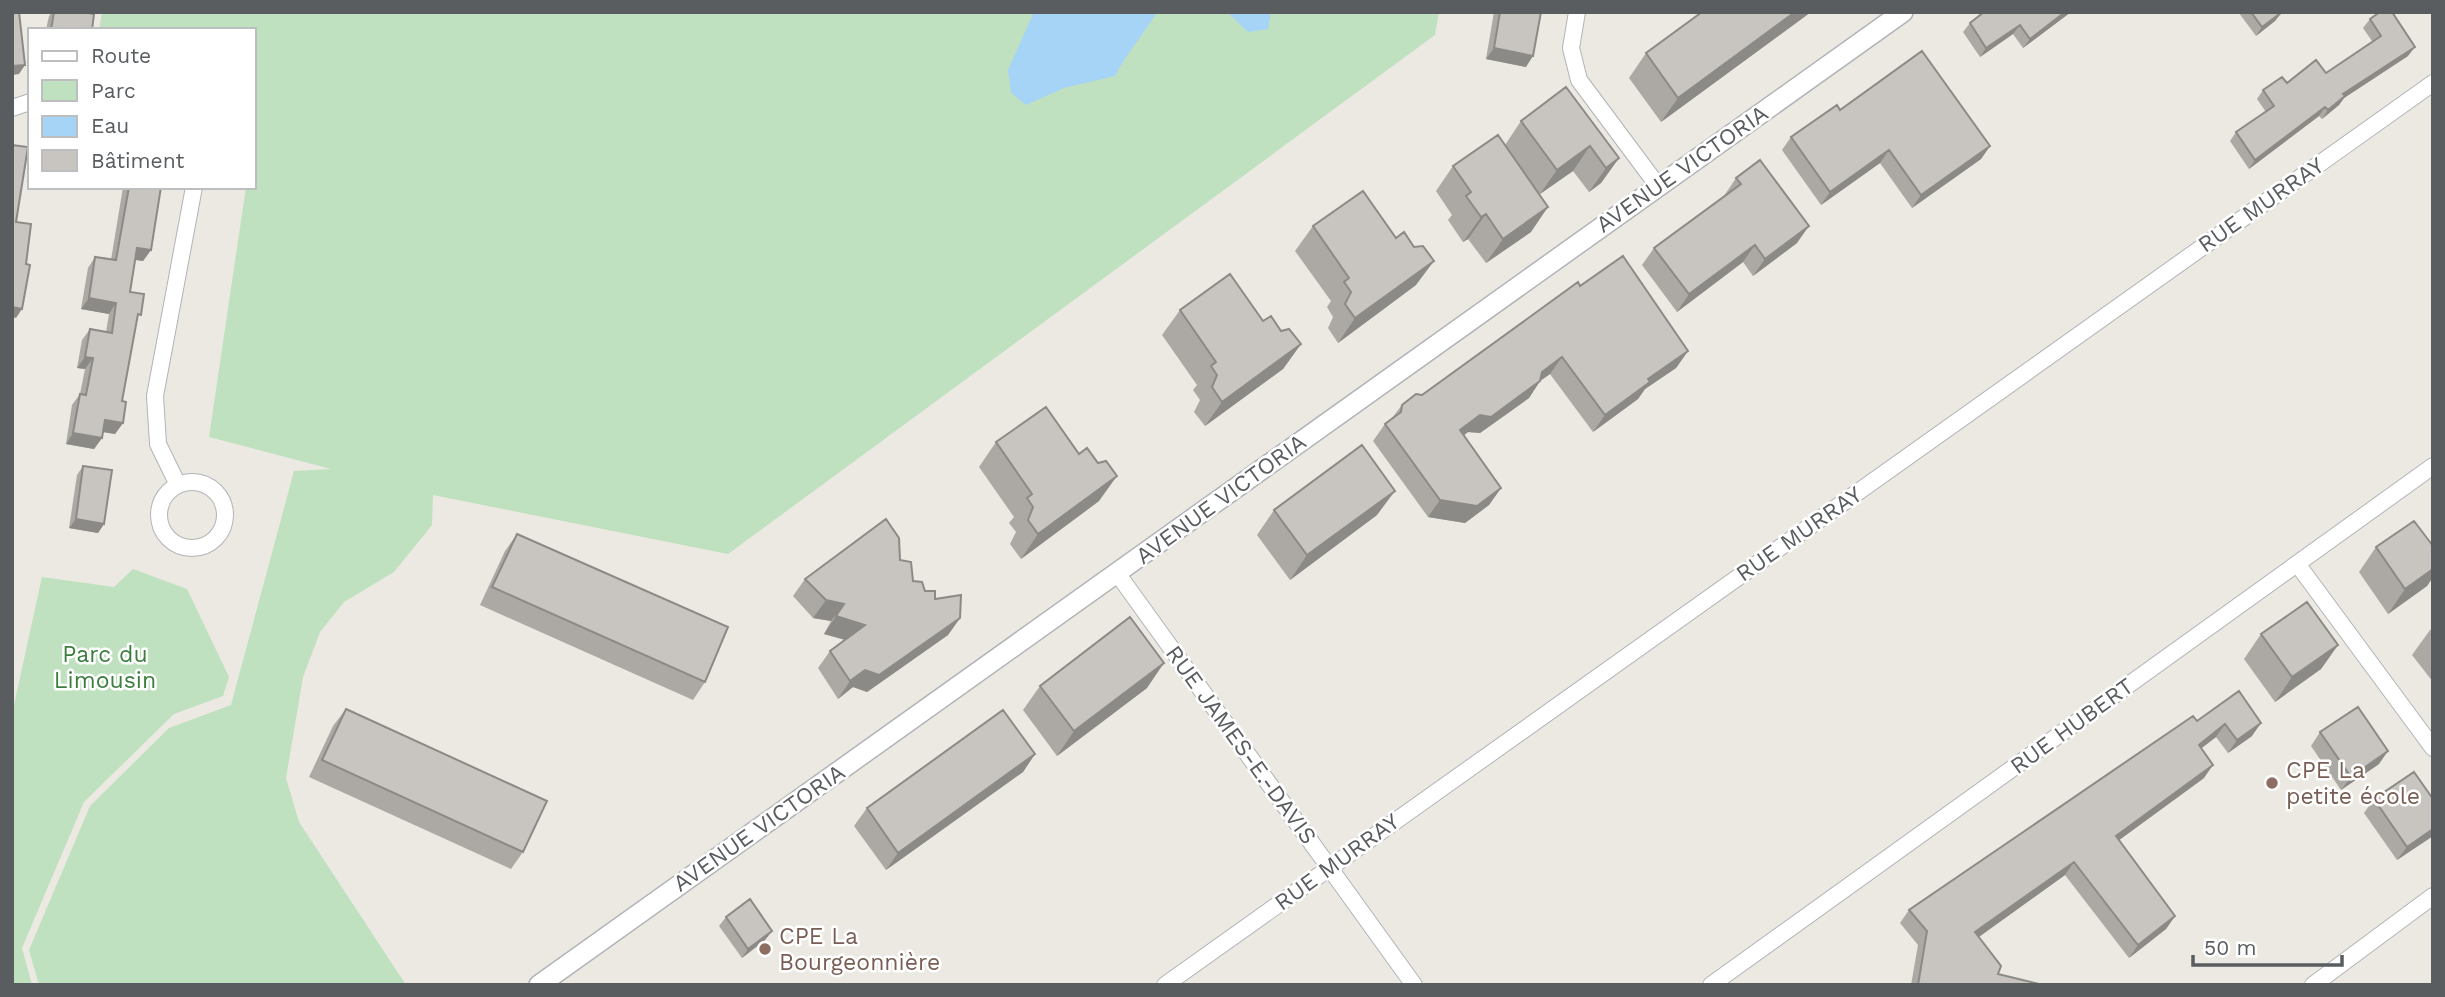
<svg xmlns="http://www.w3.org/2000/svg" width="2445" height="997" font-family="'Work Sans',sans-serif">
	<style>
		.green { fill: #bfe1bf }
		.water { fill: #a5d4f7 }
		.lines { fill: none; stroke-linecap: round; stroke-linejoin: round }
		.minor-casing { stroke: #b1b4b7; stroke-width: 18 }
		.tertiary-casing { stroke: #b1b4b7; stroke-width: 22 }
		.minor { stroke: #fff; stroke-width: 16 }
		.tertiary { stroke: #fff; stroke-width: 19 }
		.wall { fill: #aca9a5 }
		.shaded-wall { fill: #8c8a86 }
		.building { fill: #c8c5c0; stroke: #8c8a86; stroke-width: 2 }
		.education-dot { fill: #8d6e63; stroke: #fff; stroke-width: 2.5 }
		.labels { text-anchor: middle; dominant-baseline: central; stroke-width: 5; stroke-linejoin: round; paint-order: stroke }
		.street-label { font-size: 23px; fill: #595d60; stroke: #fff }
		.park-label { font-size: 23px; fill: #3b7e3d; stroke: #fff }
		.education-label { font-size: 23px; fill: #785e54; stroke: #fff; text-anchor: start }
	</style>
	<rect width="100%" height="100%" fill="#ebe9e1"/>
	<path class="green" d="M102,12H1439L1435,35L728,554L433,495L432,525L394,572L344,602L320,632L303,677L286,778L299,822L406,985H39L29,950L90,806L169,728L231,705L294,471L331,469L209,437L246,187H254V30H99Z
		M133,569L187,589L229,677L223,696L174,714L84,802L22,948L32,985H12V714L42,577L114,587Z"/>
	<path class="water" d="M1034,12H1157C1143,35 1127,53 1115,76L1064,88L1026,105L1011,93L1008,70Z
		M1227,12H1271L1268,29L1248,32Z"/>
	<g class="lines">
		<g class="minor-casing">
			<path id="minor" d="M1577,12L1571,48L1579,80L1658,186
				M12,108L30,102
				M159 515a33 33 0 1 1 66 0a33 33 0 1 1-66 0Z
				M178,485L158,444L155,396L194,187
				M2298,565L2433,748
				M1117,573L1414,985
				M1165,985L2433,83
				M1711,985L2433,466
				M2313,985L2433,896"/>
		</g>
		<g class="tertiary-casing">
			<path id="tertiary" d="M539,985L1903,12"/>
		</g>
		<use href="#minor" class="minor"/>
		<use href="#tertiary" class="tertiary"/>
	</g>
	<path class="wall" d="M52,12H82L92,30H46L49,16Z
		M1494,12H1541L1526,67L1486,59Z
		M1702,12H1811L1661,122L1629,78L1646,53Z
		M2071,12L2023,48L2013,34L1980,57L1963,32L1970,23Z
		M2239,12H2282L2275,21L2256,36L2239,13Z
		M2370,19L2408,56L2344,98L2339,105L2322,119L2319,116L2249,169L2230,141L2236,132L2266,112L2257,99L2263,90L2326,73L2372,41L2363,28Z
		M1566,87L1619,158L1601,183L1589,192L1573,171L1540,194L1529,180L1531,232L1486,263L1468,239L1463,242L1448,220L1452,215L1436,191L1453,166L1505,145L1521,121Z
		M1840,110L1990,146L1981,159L1912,208L1880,163L1821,205L1782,150L1791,137Z
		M1736,178L1797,243L1753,276L1743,262L1677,312L1642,265L1654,248L1724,196Z
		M123,187H161L151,250L143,261L135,260L130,292L136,321L122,401L123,423L115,434L103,432L102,438L94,449L66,444L72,405L80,394L85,369L77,368L82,340L90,329L106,332L109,314L81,309L88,268L95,257L111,260Z
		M1313,226L1416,285L1338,343L1328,328L1333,317L1327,307L1331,301L1295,251Z
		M1580,286L1688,351L1676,368L1645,389L1638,399L1593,432L1550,374L1540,381L1529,398L1480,433L1468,432L1464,435L1501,488L1489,505L1465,523L1428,517L1373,441L1385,424L1392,418L1402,405L1422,395Z
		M1180,310L1263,321L1281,331L1301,344L1283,369L1205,426L1194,412L1200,400L1193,390L1197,385L1162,335Z
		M996,442L1099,501L1021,559L1010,544L1016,532L1009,523L1014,517L979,467Z
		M83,466L104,524L98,533L69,528L77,475Z
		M1274,510L1377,515L1290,580L1257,535Z
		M517,534L705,682L693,700L480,605L505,551Z
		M2433,546V577L2427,586L2388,614L2359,572L2376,547Z
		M900,560L913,581L925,591L960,618L948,635L867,692L853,687L838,699L818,668L830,651L845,640L824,634L831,621L813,618L793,596L805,579Z
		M2433,628V682L2412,655L2430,630Z
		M2261,634L2338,645L2321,669L2275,702L2244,659Z
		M1040,686L1147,688L1057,756L1023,710Z
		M2239,691L2252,736L2228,753L2216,737L2201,748L2204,778L2119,840L2175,916L2166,929L2129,958L2065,875L1979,937L1998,974L2043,985H1911L1918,945L1900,923L1909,910L2197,721Z
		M346,709L523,852L511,869L309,777L333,726Z
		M2320,732L2379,764L2341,790L2311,746Z
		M1035,754L1023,772L886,870L854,826L867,808Z
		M2374,799L2433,836L2397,860L2364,813Z
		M726,917L772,931L765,940L742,958L719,926Z"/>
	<path class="shaded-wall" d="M1795,12H1811L1661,122L1678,98Z
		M2065,12H2071L2023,48L2030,39Z
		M2282,12L2275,21L2256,36L2262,27Z
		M2020,25L2013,34L1980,57L1986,48Z
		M2415,47L2408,56L2344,98L2339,105L2322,119L2328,110L2343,94Z
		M1494,48L1533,56L1526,67L1486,59Z
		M25,65L19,74L12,75V66Z
		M2325,107L2319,116L2249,169L2255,160Z
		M1590,146L1573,171L1540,194L1557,170Z
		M1990,146L1981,159L1912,208L1921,195Z
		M1889,150L1880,163L1821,205L1830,192Z
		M1619,158L1601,183L1589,192L1606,168Z
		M1548,207L1531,232L1486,263L1503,239Z
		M1486,214L1468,239L1463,242L1481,217Z
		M1809,226L1797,243L1753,276L1765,259Z
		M1755,245L1743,262L1677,312L1689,294Z
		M137,248L151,250L143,261L130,259Z
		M1434,261L1416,285L1338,343L1355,318Z
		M89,298L116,303L109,314L81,309Z
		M12,307L22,309L16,318L12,317Z
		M1301,344L1283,369L1205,426L1222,402Z
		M1688,351L1676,368L1645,389L1638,399L1593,432L1605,415L1648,379Z
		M85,357L93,358L85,369L77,368Z
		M1562,357L1550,374L1540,381L1529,398L1480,433L1468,432L1449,447L1460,430Z
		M105,420L123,423L115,434L97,431Z
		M73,433L102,438L94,449L66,444Z
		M1117,476L1099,501L1021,559L1038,534Z
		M1501,488L1489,505L1465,523L1428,517L1440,500Z
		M1395,491L1377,515L1290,580L1307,555Z
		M76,519L104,524L98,533L69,528Z
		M2433,569V577L2427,586L2388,614L2405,589Z
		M826,600L844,604L831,621L813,618Z
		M836,616L865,625L853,642L824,634Z
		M960,618L948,635L867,692L853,687L838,699L850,681L865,670Z
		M2338,645L2321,669L2275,702L2292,677Z
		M1164,663L1147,688L1057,756L1074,731Z
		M2261,723L2252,736L2228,753L2237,740Z
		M2225,724L2216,737L2189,758L2199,745Z
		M2388,751L2379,764L2341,790L2351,777Z
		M1035,754L1023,772L886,870L898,853Z
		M2213,765L2204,778L2107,849L2116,836Z
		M2433,829V836L2397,860L2407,847Z
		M2074,862L2065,875L1966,946L1975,932Z
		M2175,916L2166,929L2129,958L2138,945Z
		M772,931L765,940L742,958L748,949Z"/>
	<path class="building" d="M12,12H19L25,65L12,66Z
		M54,12H82L94,14L92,30H51Z
		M1500,12H1541L1533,56L1494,48Z
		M1702,12H1795L1678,98L1646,53Z
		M1984,12H2065L2030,39L2020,25L1986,48L1970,23Z
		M2251,12H2282L2262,27Z
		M2380,12H2392L2415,47L2343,94L2345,96L2328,110L2325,107L2255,160L2236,132L2274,106L2263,90L2282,77L2287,83L2316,60L2326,73L2381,36L2370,19Z
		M1922,51L1990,146L1921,195L1889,150L1830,192L1791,137L1837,105L1840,110Z
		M1566,87L1619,158L1606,168L1590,146L1557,170L1521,121Z
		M1498,135L1548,207L1503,239L1486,214L1481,217L1466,196L1471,192L1453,166Z
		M12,145L28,147L16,222L31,224L26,264L30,265L22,309L12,307Z
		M1760,160L1809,226L1765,259L1755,245L1689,294L1654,248L1741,184L1736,178Z
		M129,187H161L151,250L137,248L130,292L144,294L141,315L138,314L122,401L126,402L123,423L105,420L102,438L73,433L80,394L86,395L93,358L85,357L90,329L112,333L116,303L89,298L95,257L116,260Z
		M1363,191L1396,238L1404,232L1414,247L1423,246L1434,261L1355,318L1345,304L1351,292L1344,282L1349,278L1313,226Z
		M1623,256L1688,351L1648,379L1650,382L1605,415L1562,357L1542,372L1540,381L1491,417L1480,415L1460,430L1501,488L1477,506L1440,500L1385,424L1401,412L1402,405L1416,394L1422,395L1578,282L1580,286Z
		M1230,274L1263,321L1271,316L1281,331L1289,329L1301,344L1222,402L1212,387L1217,375L1211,366L1216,362L1180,310Z
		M1046,407L1079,454L1087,448L1098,463L1106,461L1117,476L1038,534L1028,520L1033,507L1027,498L1032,494L996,442Z
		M1362,445L1395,491L1307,555L1274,510Z
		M83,466L112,470L104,524L76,519Z
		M886,519L899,538L900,560L911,562L913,581L922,582L925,591H935V599L961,595L960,618L879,675L865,670L850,681L830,651L865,625L836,616L844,604L826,600L805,579Z
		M2414,521L2433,546V569L2405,589L2376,547Z
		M517,534L728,627L705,682L492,587Z
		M2307,602L2338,645L2292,677L2261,634Z
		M1130,617L1164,663L1074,731L1040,686Z
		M2239,691L2261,723L2237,740L2225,724L2199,745L2213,765L2116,836L2175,916L2138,945L2074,862L1975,932L2001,966L1998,974L2043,985H1918L1927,931L1909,910L2193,716L2197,721Z
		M2358,707L2388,751L2351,777L2320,732Z
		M346,709L547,801L523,852L322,760Z
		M1003,710L1035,754L898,853L867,808Z
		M2414,772L2433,799V829L2407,847L2374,799Z
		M750,899L772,931L748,949L726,917Z"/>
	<g class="education-dot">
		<circle cx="2272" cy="783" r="7"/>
		<circle cx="765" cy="949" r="7"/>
	</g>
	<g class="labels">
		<g class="street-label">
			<text transform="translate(1682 169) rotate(-35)">AVENUE VICTORIA</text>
			<text transform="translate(2261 205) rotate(-35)">RUE MURRAY</text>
			<text transform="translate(1221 499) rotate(-36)">AVENUE VICTORIA</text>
			<text transform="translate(1799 534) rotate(-35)">RUE MURRAY</text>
			<text transform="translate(2072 726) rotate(-36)">RUE HUBERT</text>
			<text transform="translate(1241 745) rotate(54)">RUE JAMES-E.-DAVIS</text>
			<text transform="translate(759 828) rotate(-35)">AVENUE VICTORIA</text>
			<text transform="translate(1337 862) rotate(-36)">RUE MURRAY</text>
		</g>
		<g class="park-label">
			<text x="105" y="654">Parc du<tspan x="105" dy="26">Limousin</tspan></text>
		</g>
		<g class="education-label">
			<text x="2286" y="770">CPE La<tspan x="2286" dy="26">petite école</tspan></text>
			<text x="779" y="936">CPE La<tspan x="779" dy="26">Bourgeonnière</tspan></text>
		</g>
	</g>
	<rect width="2445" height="997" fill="none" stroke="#595d60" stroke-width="28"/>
	<rect x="28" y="28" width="228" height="161" fill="#ffffff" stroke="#bdbebf" stroke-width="2"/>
	<rect x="42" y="51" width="35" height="10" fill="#ffffff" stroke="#bdbebf" stroke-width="2"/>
	<text x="91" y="63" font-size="21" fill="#595d60">Route</text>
	<rect x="42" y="80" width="35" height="21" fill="#bfe1bf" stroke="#bdbebf" stroke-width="2"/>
	<text x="91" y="98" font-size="21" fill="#595d60">Parc</text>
	<rect x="42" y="116" width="35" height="21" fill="#a5d4f7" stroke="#bdbebf" stroke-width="2"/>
	<text x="91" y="133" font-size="21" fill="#595d60">Eau</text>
	<rect x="42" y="150" width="35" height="21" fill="#c8c5c0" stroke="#bdbebf" stroke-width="2"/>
	<text x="91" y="168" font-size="21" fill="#595d60">Bâtiment</text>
	<path d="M2193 955v10h149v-10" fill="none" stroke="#595d60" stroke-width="3.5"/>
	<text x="2204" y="955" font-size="21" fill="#595d60" stroke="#ffffff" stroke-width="5" paint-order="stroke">50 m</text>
</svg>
